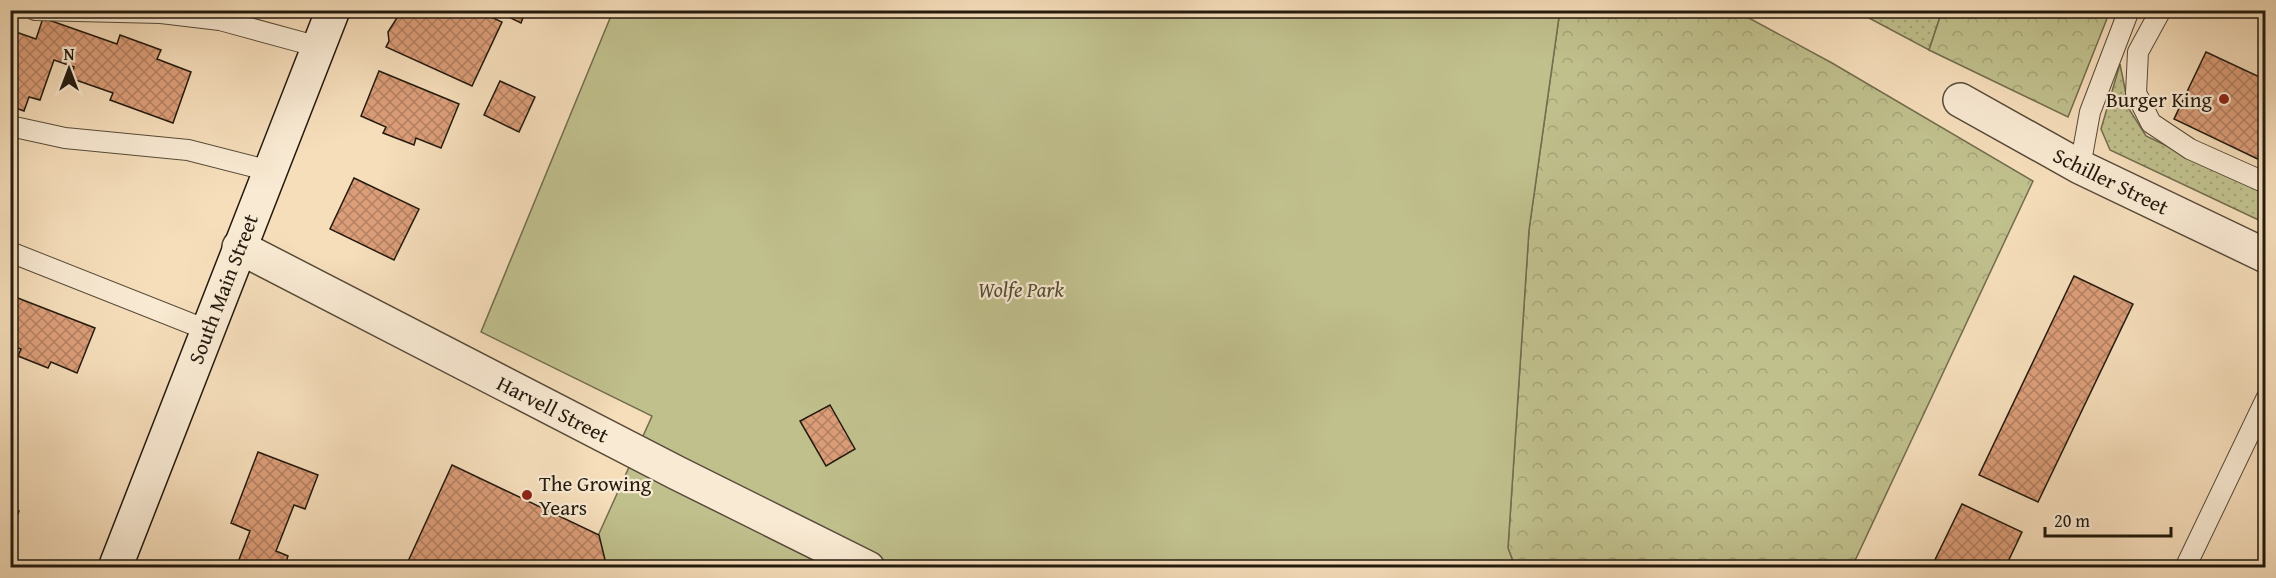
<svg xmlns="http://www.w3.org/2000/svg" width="2276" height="578" font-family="'Gentium Book Plus',serif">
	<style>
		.grass { fill: url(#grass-dots); stroke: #726d4e; stroke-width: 1.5 }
		.forest { fill: url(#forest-crowns); stroke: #726d4e; stroke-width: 1.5 }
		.green { fill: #c0c08d; stroke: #726d4e; stroke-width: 1.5 }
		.building { fill: url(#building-cross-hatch); stroke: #231a0e; stroke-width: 1.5 }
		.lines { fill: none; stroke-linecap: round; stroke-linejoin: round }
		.service-casing { stroke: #584b39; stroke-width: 22 }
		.minor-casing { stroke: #584b39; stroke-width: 36 }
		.secondary-casing { stroke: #231a0e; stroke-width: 36 }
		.service { stroke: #f9ead3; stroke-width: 20 }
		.minor { stroke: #f9ead3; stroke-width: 33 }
		.secondary { stroke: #f9ead3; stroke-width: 33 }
		.poi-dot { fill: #8f2418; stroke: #f9ead3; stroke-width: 2 }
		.labels { text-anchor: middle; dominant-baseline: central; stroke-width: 4.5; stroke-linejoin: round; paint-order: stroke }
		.poi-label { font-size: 21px; fill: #231a0e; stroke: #f9ead3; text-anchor: end }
		.street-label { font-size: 21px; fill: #231a0e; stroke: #f9ead3 }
		.park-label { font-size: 21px; font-style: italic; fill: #524c34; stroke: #f9ead3 }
	</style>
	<defs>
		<pattern id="grass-dots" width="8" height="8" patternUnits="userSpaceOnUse" patternTransform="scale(1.5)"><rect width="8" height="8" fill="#c0c08d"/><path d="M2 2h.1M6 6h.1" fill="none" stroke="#a5a478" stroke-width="1.8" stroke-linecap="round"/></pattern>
		<pattern id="forest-crowns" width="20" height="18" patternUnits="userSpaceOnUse" patternTransform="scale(1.5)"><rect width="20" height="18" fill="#c0c08d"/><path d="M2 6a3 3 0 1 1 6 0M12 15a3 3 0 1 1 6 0" fill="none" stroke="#a5a478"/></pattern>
		<pattern id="building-cross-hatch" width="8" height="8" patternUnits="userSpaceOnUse" patternTransform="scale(1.5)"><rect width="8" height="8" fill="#dc9e79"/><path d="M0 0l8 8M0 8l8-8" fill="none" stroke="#b28062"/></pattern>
	</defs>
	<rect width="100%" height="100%" fill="#f6debb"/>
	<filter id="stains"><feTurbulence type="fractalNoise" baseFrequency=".00333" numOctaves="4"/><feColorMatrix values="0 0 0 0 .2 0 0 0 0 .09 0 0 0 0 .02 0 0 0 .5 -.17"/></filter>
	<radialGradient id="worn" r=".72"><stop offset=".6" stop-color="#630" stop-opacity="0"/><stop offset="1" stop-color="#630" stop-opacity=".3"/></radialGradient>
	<path class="grass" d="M1854,10L1942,11L1929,50Z
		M2120,64L2129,109L2146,136L2265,193V223L2110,150L2101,129Z"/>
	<path class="forest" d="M1562,11H1736L1832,63L2033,181L1852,567H1515L1508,548L1529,230L1559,17Z
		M1942,11L1943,10L2110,11L2068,117L1929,50Z"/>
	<path class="green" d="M613,11H1562L1559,17L1529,230L1508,548L1515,567H584L652,416L481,332Z"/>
	<path class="building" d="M402,10H476L502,22L472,86L386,47L389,41L388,32Z
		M494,10H526L521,23Z
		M43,18L117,44L120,35L161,50L157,59L191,72L173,123L110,100L113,93L70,78L74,67L54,60L40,100L29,97L24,111L10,106V37L13,31L36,39Z
		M2206,52L2266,80V163L2174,119Z
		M379,71L459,104L441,148L416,138L414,145L383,133L386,127L361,116Z
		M500,81L535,97L519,132L484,115Z
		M354,178L419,209L394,260L330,229Z
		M2074,276L2133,304L2038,502L1979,475Z
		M10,295L95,328L77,373L51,362L48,368L18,356L21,349L10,345Z
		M830,405L855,449L826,466L800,421Z
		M258,452L318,475L305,509L294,505L276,551L288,556L284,568H243L237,565L250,531L231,523Z
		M452,465L599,535L607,568H405Z
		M1962,504L2022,532L2005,568H1931Z
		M10,508L19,511L10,537Z"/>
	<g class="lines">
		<g class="service-casing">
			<path id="service" d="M35,10L161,13L220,20L319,47
				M2161,10L2138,52L2136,93L2151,123L2190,149L2266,183
				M10,126L65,138L188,150L270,171
				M2080,167L2090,112L2129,10
				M10,252L207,330
				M2185,568L2266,399"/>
		</g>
		<g class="minor-casing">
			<path id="minor" d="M1960,100L2080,167L2266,256
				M239,247L677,473L868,568"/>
		</g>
		<g class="secondary-casing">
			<path id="secondary" d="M115,568L333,10"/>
		</g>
		<use href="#service" class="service"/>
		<use href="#minor" class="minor"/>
		<use href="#secondary" class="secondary"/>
	</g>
	<g class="poi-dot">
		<circle cx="2224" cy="99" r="6"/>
		<circle cx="527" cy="495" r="6"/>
	</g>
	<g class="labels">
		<g class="poi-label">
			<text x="2212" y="99">Burger King</text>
			<text x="539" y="483" text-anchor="start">The Growing<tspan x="539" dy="24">Years</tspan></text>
		</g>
		<g class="street-label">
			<text transform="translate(2111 181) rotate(26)">Schiller Street</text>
			<text transform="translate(223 289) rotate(-69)">South Main Street</text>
			<text transform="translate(553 409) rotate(27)">Harvell Street</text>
		</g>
		<g class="park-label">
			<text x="1021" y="289">Wolfe Park</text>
		</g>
	</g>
	<rect width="2276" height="578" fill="none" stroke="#f6debb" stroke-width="36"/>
	<rect x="12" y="12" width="2252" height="554" fill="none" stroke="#231a0e" stroke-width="3"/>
	<rect x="18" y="18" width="2240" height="542" fill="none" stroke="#231a0e" stroke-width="1.5"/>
	<g transform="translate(69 69)" stroke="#f9ead3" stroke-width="4.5" paint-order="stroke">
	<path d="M0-4.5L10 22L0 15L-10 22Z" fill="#231a0e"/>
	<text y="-9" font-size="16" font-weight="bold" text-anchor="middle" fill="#231a0e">N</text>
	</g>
	<path d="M2045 527v9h126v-9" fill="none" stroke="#231a0e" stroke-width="3"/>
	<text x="2054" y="527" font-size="18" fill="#231a0e" stroke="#f9ead3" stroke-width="4.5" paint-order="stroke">20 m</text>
	<rect width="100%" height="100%" filter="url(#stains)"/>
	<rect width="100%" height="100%" fill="url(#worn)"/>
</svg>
